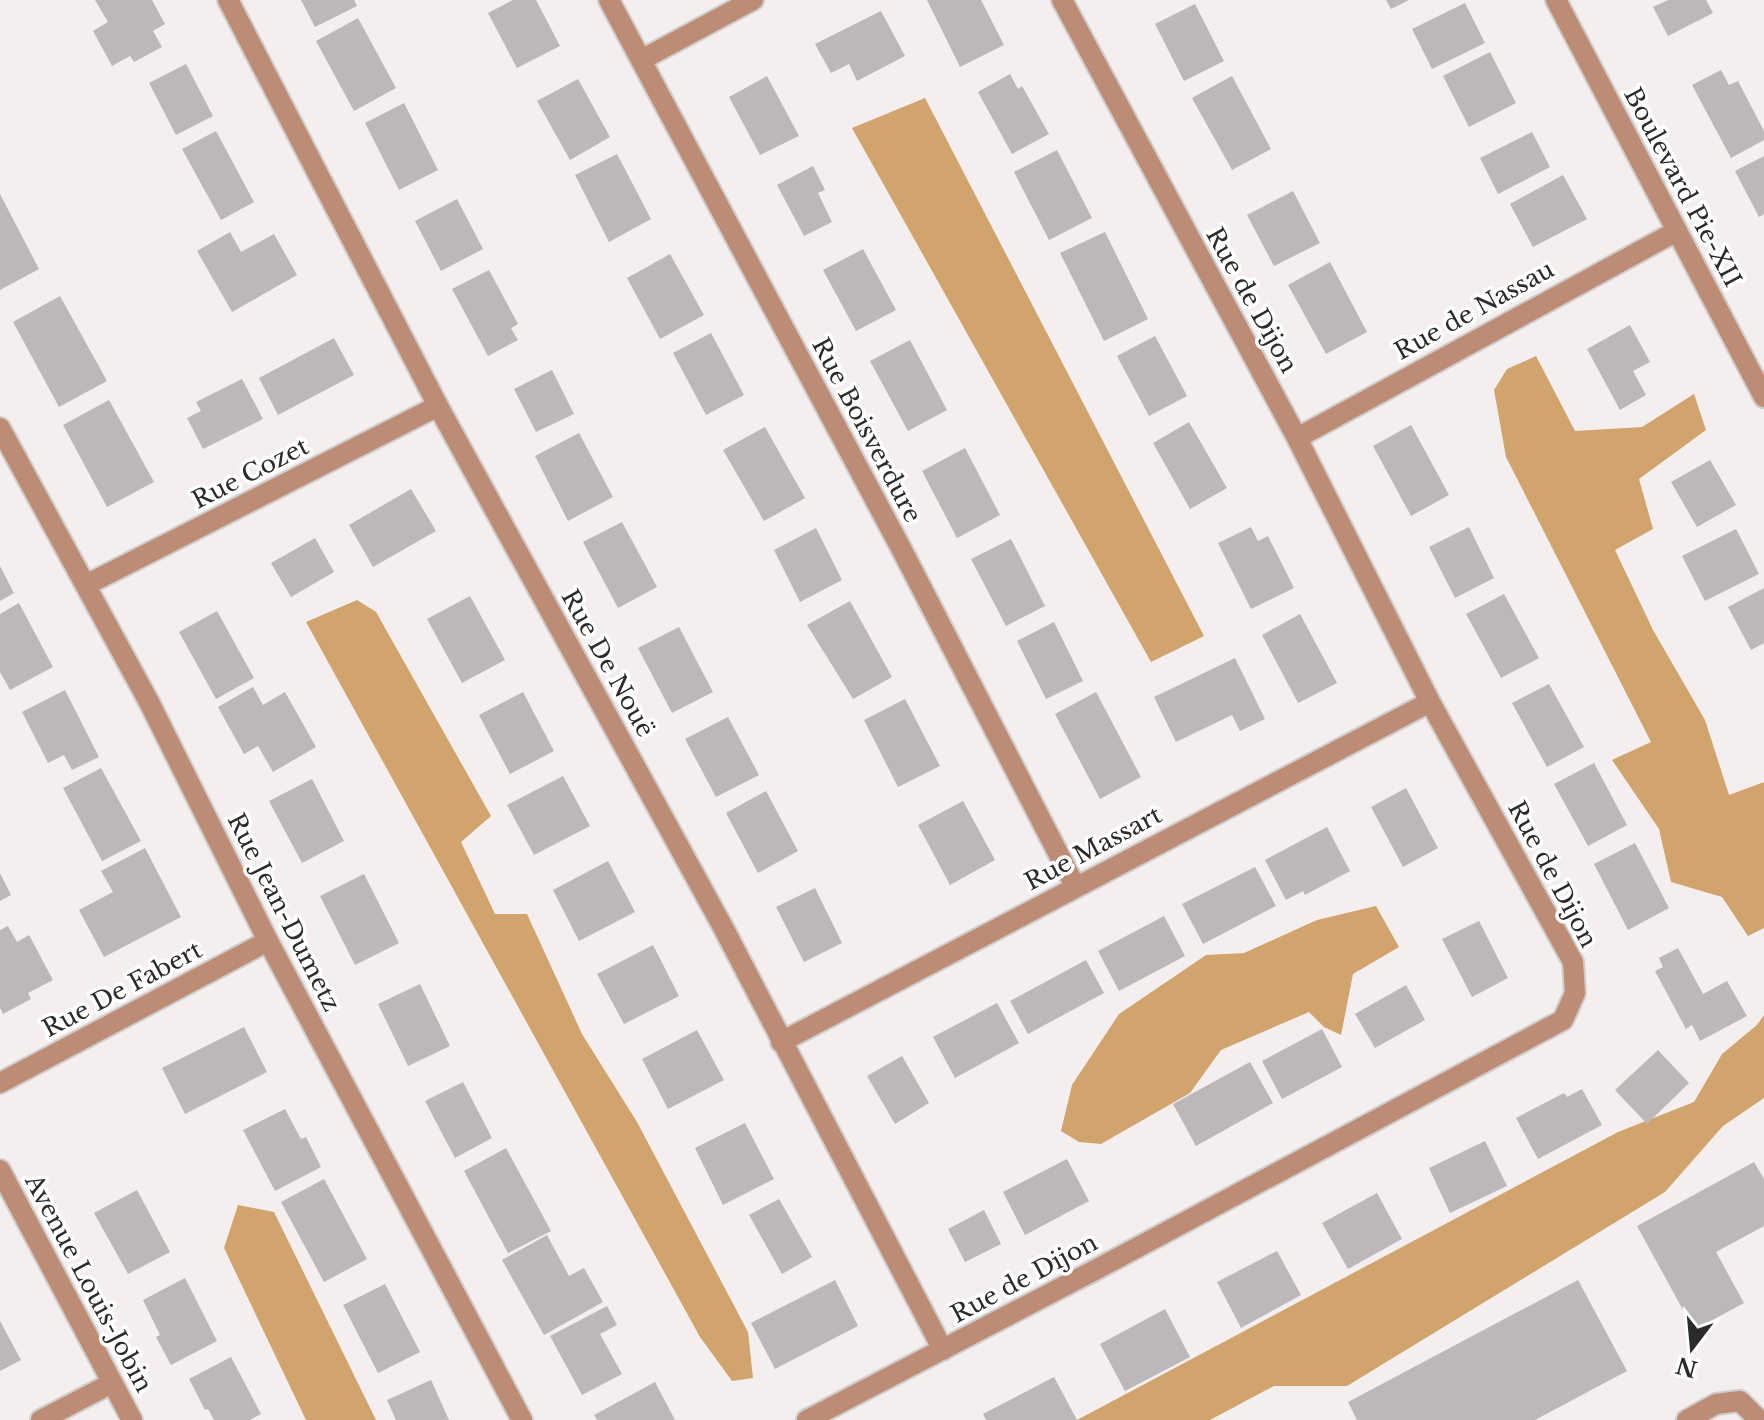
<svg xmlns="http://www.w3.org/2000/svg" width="1764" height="1420" font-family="'Libre Baskerville',serif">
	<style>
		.forest { fill: #d1a46d }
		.building { fill: #bcb7b8 }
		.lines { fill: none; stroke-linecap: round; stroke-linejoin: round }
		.minor-casing { stroke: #d0cccb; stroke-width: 24 }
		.tertiary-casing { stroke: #d0cccb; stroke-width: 24 }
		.minor { stroke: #bc8c75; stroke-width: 20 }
		.tertiary { stroke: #bc8c75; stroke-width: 20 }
		.labels { text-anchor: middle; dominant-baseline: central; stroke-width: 7; stroke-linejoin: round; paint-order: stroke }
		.street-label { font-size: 24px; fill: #2c2a2a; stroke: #fff }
	</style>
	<rect width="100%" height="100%" fill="#f4efee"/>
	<path class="forest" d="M925,98L1204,636L1151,662L852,128Z
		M1536,356L1575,431L1642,427L1694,394L1706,430L1639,479L1653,529L1615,550L1653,630L1705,720L1729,795L1764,782V928L1748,936L1722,897L1671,882L1659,829L1612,760L1651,742L1506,457L1494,390L1507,369Z
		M357,600L376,612L491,816L461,842L495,914H527L582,1034L637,1122L748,1332L753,1378L732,1381L700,1337L306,622Z
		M1376,906L1399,947L1353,974L1341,1035L1324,1027L1309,1012L1221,1050L1190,1093L1101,1144L1079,1142L1061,1131L1072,1085L1119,1014L1206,955L1244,953L1317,920Z
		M1764,1015V1098L1723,1126L1665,1192L1347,1386H1274L1210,1420H1077L1618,1132L1694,1102L1722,1054L1757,1025Z
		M238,1205L274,1212L376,1420H306L224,1248Z"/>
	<path class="building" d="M95,0H152L165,24L153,31L162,47L134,62L130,56L112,66L93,31L108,22Z
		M301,0H354L357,6L315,27Z
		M513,0H536L560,46L517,68L488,13Z
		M927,0H981L1004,45L960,67Z
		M1386,0H1409L1391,9Z
		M1668,0H1706L1713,13L1668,36L1653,7Z
		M1465,3L1485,43L1432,69L1412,29Z
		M1195,4L1224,61L1184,81L1155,24Z
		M881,11L905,56L857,81L849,64L831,73L815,44Z
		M358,18L396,88L354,111L316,41Z
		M1490,52L1516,103L1469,127L1443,76Z
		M186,64L213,116L176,135L149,83Z
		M1721,70L1729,85L1738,81L1764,131V140L1731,158L1692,85Z
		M1010,74L1018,89L1022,86L1049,134L1012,154L978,92Z
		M767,76L799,136L760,155L729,97Z
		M1232,76L1271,149L1232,170L1192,98Z
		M578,79L610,137L570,160L537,101Z
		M404,103L438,170L399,190L365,123Z
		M216,131L254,202L221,220L182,149Z
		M1532,132L1550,167L1498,194L1480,158Z
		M1057,150L1092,218L1049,240L1014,172Z
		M617,154L651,219L609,242L575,175Z
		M1764,156V214L1759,217L1735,171Z
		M813,166L825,190L818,193L832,222L804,236L777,185Z
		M1563,175L1587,219L1533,247L1510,204Z
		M1293,191L1320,243L1274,266L1247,215Z
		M0,194L39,269L0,290Z
		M457,199L483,249L441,271L415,221Z
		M230,232L241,252L274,234L297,275L232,312L197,251Z
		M1105,232L1148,319L1104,341L1060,253Z
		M863,249L896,310L856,331L823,270Z
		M670,254L704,315L660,339L627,278Z
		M1330,262L1367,332L1326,354L1288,285Z
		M489,270L518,324L511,328L518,340L488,356L452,289Z
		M60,296L107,381L59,407L13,322Z
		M1630,325L1650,362L1633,371L1646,395L1620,410L1587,349Z
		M711,333L744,395L706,415L673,353Z
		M1155,336L1187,396L1149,416L1117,356Z
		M334,338L354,375L278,415L259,378Z
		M910,340L947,410L908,431L870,361Z
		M552,370L574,414L536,432L514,389Z
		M242,379L263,419L203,449L187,418L201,411L196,402Z
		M109,400L154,482L107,507L63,425Z
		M1189,422L1227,488L1190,509L1153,443Z
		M1411,425L1449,495L1411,516L1373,446Z
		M765,427L805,498L764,521L723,450Z
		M579,433L613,497L568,521L535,456Z
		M965,448L1000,515L957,538L922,471Z
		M1710,460L1736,505L1697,527L1671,482Z
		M411,489L436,531L373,567L349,525Z
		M622,522L657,587L618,608L583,542Z
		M1251,527L1258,541L1268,536L1294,588L1251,609L1218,543Z
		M1469,527L1494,578L1455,598L1429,547Z
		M816,528L842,580L800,602L774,550Z
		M1736,529L1759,574L1705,601L1682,556Z
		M315,538L334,572L291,597L271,563Z
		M1011,539L1045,606L1006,626L971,559Z
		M0,566L14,593L0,601Z
		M1764,588V643L1751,650L1728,607Z
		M1504,594L1539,658L1501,678L1466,614Z
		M470,596L505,660L462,683L427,619Z
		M850,601L892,677L853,699L807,625Z
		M19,603L53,667L10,690L0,672V614Z
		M217,611L254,678L216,699L179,632Z
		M1300,614L1337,683L1298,703L1262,635Z
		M1054,622L1083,681L1046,699L1017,641Z
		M679,627L713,692L672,713L638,648Z
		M1235,658L1265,719L1240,731L1232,715L1176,742L1154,697Z
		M1549,684L1584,747L1547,767L1512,703Z
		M253,687L263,705L285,692L316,747L273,772L258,746L244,754L218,707Z
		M65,690L99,757L72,770L64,755L48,763L22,712Z
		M523,692L554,751L510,774L479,715Z
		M1096,692L1141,777L1100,799L1055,714Z
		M905,699L940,766L898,787L864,720Z
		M728,717L759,775L716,797L685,739Z
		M1594,763L1627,825L1588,846L1554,784Z
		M101,768L141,841L102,861L63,788Z
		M563,776L590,826L534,855L507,805Z
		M312,779L344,841L302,863L269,801Z
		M1406,788L1438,848L1403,867L1371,807Z
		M766,791L798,851L758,873L726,813Z
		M963,801L995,860L950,885L918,825Z
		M1327,827L1350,871L1305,895L1303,891L1286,900L1265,860Z
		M1635,843L1669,908L1628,930L1594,864Z
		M145,848L181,917L104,957L79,910L113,892L101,871Z
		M608,861L635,912L579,941L553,890Z
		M1255,867L1276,906L1203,944L1182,904Z
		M0,873L11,895L0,901Z
		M364,874L399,943L355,965L320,896Z
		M815,888L842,943L804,962L776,907Z
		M1164,916L1185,956L1119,991L1098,951Z
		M1479,921L1508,978L1472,997L1442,939Z
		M8,926L17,942L29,935L53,980L28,993L31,999L3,1014L0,1008V930Z
		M653,945L679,996L624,1024L597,974Z
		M1678,948L1703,994L1727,981L1747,1016L1700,1041L1692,1025L1686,1029L1655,971L1663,967L1659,958Z
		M1086,960L1104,993L1028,1034L1010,1001Z
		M420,984L450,1046L408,1066L378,1004Z
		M1406,985L1425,1020L1375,1048L1355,1014Z
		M997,1003L1019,1043L955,1078L933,1037Z
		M244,1027L267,1072L185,1114L162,1068Z
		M1322,1029L1342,1067L1282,1099L1262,1061Z
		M697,1030L724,1080L668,1109L642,1059Z
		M1658,1050L1689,1083L1647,1124L1615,1090Z
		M902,1056L929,1103L895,1124L867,1076Z
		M1250,1062L1273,1103L1196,1146L1173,1104Z
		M463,1082L492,1138L455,1158L425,1101Z
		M1582,1089L1602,1125L1538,1159L1516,1118L1564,1093L1567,1097Z
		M285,1109L301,1139L306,1137L321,1167L275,1191L243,1130Z
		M745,1123L774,1179L723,1205L695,1148Z
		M1485,1141L1507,1186L1450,1213L1429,1168Z
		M506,1148L551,1231L508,1253L464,1171Z
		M1067,1159L1089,1201L1025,1235L1003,1192Z
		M1754,1162L1764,1179V1226L1716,1252L1744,1303L1694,1330L1637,1226Z
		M324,1179L367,1259L324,1282L281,1202Z
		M137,1190L170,1252L128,1274L94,1213Z
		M1377,1193L1402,1239L1348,1269L1322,1223Z
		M779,1199L812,1257L782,1274L749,1215Z
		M984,1210L1001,1244L965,1262L948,1229Z
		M547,1235L569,1276L584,1268L603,1302L544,1335L502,1260Z
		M1277,1251L1301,1295L1241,1328L1217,1282Z
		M185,1278L217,1341L171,1365L156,1337L160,1335L143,1300Z
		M835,1280L858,1326L775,1369L751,1323Z
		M1578,1280L1627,1371L1535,1420H1357L1348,1402Z
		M385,1284L420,1352L378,1373L343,1305Z
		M607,1306L617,1325L600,1334L622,1374L582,1395L550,1336Z
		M1165,1309L1190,1357L1125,1391L1100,1344Z
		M0,1321L21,1360L0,1371Z
		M231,1357L261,1414L250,1420H214L208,1409L205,1410L189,1379Z
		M1054,1377L1077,1420H986L983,1414Z
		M431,1380L449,1420H396L387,1400Z
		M655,1382L675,1420H597L594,1415Z"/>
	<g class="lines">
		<g class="minor-casing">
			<path id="minor" d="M228,0L438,406L724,929L943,1350
				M609,0L903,552L1075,886
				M641,60L753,0
				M0,428L149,702L268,941L522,1420
				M1297,438L1677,231
				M86,585L438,406
				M781,1042L1430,702
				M0,1083L268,941
				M0,1170L132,1420
				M41,1420L112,1383
				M807,1420L1097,1269L1563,1020L1575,993L1573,962L1430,702L1297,438L1062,0
				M1687,1420L1716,1404L1740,1401L1759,1420"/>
		</g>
		<g class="tertiary-casing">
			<path id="tertiary" d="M1556,0L1764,397"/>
		</g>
		<use href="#minor" class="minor"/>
		<use href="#tertiary" class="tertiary"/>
	</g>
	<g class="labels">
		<g class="street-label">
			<text transform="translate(1683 187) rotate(62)">Boulevard Pie-XII</text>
			<text transform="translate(1252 300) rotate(61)">Rue de Dijon</text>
			<text transform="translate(1474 310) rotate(-29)">Rue de Nassau</text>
			<text transform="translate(867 430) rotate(62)">Rue Boisverdure</text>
			<text transform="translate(250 473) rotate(-27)">Rue Cozet</text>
			<text transform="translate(608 663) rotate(61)">Rue De Nouë</text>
			<text transform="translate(1093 848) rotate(-28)">Rue Massart</text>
			<text transform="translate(1553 874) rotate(62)">Rue de Dijon</text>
			<text transform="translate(284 912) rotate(63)">Rue Jean-Dumetz</text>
			<text transform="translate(122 989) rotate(-28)">Rue De Fabert</text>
			<text transform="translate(1024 1278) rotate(-28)">Rue de Dijon</text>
			<text transform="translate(89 1283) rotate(62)">Avenue Louis-Jobin</text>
		</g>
	</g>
	<g transform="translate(1692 1348) rotate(196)" stroke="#ffffff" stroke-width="6" paint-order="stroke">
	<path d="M0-6L14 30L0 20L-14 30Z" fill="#2c2a2a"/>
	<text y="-12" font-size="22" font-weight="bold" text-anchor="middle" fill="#2c2a2a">N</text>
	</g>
</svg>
